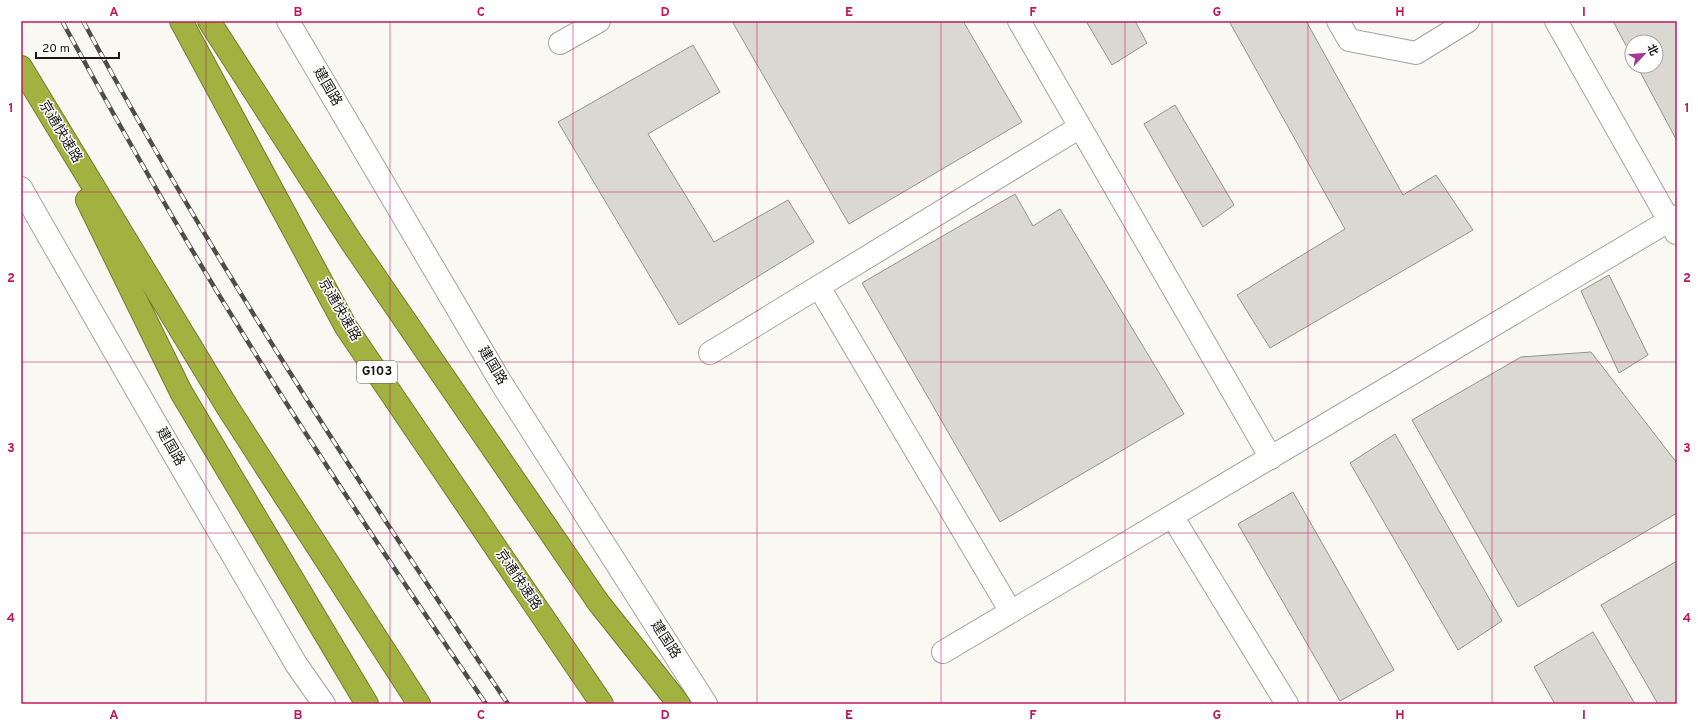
<svg xmlns="http://www.w3.org/2000/svg" width="1698" height="725" font-family="Overpass,'Noto Sans SC',sans-serif">
	<style>
		.building { fill: #dbd8d4; stroke: #95928e }
		.lines { fill: none; stroke-linecap: round; stroke-linejoin: round }
		.minor-casing { stroke: #a4a39f; stroke-width: 24 }
		.secondary-casing { stroke: #a4a39f; stroke-width: 24 }
		.motorway-casing { stroke: #727c31; stroke-width: 24 }
		.minor { stroke: #fff; stroke-width: 22 }
		.secondary { stroke: #fff; stroke-width: 22 }
		.motorway { stroke: #a2b240; stroke-width: 22 }
		.rail-casing { stroke: #4d4d4a; stroke-width: 4.5 }
		.rail { stroke: #fff; stroke-width: 3; stroke-dasharray: 9; stroke-linecap: butt }
		.grid { fill: none; stroke: #c2185b; stroke-width: 1; stroke-opacity: 0.55 }
		.labels { text-anchor: middle; dominant-baseline: central; stroke-width: 3; stroke-linejoin: round; paint-order: stroke }
		.shield { fill: #fff; stroke: #5d5d5c; stroke-width: 1 }
		.shield-label { font-size: 13px; font-weight: bold; fill: #181816 }
		.street-label { font-size: 14px; fill: #181816; stroke: #fff }
		.neatline { fill: none; stroke: #c2185b; stroke-width: 1.5 }
		.grid-label { font-size: 13px; text-anchor: middle; font-weight: bold; fill: #c2185b }
	</style>
	<rect width="100%" height="100%" fill="#f9f8f3"/>
	<path class="building" d="M737,21H963L1022,122L849,224L733,23Z
		M1086,21H1135L1147,43L1112,65Z
		M1229,21H1306L1403,195L1436,175L1473,230L1270,348L1237,295L1345,229Z
		M1613,21H1677V141L1637,66H1656V42H1632V57Z
		M693,45L720,92L648,134L714,242L788,200L814,242L679,325L558,122Z
		M1175,105L1234,205L1203,227L1144,124Z
		M1015,194L1033,226L1060,209L1184,414L1000,522L862,283Z
		M1609,275L1648,355L1619,373L1581,291Z
		M1591,352L1677,463V513L1518,607L1412,420L1521,357Z
		M1395,434L1502,621L1458,650L1350,463Z
		M1293,492L1394,670L1340,701L1238,524Z
		M1677,561V704H1658L1601,605Z
		M1593,632L1635,704H1555L1534,667Z"/>
	<g class="lines">
		<g class="minor-casing">
			<path id="minor" d="M1019,21L1271,458
				M1338,21L1349,40L1416,53L1468,21
				M1556,21L1676,233
				M560,43L599,21
				M819,287L1011,612
				M710,353L1080,127
				M1172,516L1287,704
				M943,652L1677,216"/>
		</g>
		<g class="secondary-casing">
			<path id="secondary" d="M288,21L500,381L706,704
				M21,188L148,410L296,664L324,704"/>
		</g>
		<g class="motorway-casing">
			<path id="motorway" d="M181,21L346,327L602,704
				M209,21L352,243L598,602L679,704
				M21,67L228,408L419,704
				M87,200L181,392L367,704"/>
		</g>
		<use href="#minor" class="minor"/>
		<use href="#secondary" class="secondary"/>
		<use href="#motorway" class="motorway"/>
		<g class="rail-casing">
			<path id="rail" d="M62,21C119,125 177,228 240,329C318,456 402,581 486,704
				M83,21C211,257 357,482 508,704"/>
		</g>
		<use href="#rail" class="rail"/>
	</g>
	<path class="grid" d="M206,21V704M390,21V704M573,21V704M757,21V704M941,21V704M1125,21V704M1308,21V704M1492,21V704M21,192H1677M21,362H1677M21,533H1677"/>
	<g class="labels">
		<rect class="shield" x="357" y="361" width="40" height="22" rx="3"/>
		<g class="shield-label">
			<text x="377" y="372">G103</text>
		</g>
		<g class="street-label">
			<text transform="translate(327 87) rotate(60)">建国路</text>
			<text transform="translate(60 132) rotate(59)">京通快速路</text>
			<text transform="translate(339 310) rotate(60)">京通快速路</text>
			<text transform="translate(492 366) rotate(59)">建国路</text>
			<text transform="translate(170 447) rotate(60)">建国路</text>
			<text transform="translate(518 580) rotate(56)">京通快速路</text>
			<text transform="translate(665 640) rotate(57)">建国路</text>
		</g>
	</g>
	<rect width="1698" height="725" fill="none" stroke="#ffffff" stroke-width="44"/>
	<g transform="translate(1644 54) rotate(64)"><circle r="19" fill="#ffffff" stroke="#a3a3a2"/>
	<path d="M0-3L7 15L0 10L-7 15Z" fill="#a73894"/>
	<text y="-6" font-size="11" font-weight="bold" text-anchor="middle" fill="#181816">北</text>
	</g>
	<path d="M36 52v6h83v-6" fill="none" stroke="#181816" stroke-width="2"/>
	<text x="42" y="52" font-size="12" fill="#181816" stroke="#ffffff" stroke-width="3" paint-order="stroke">20 m</text>
	<rect x="22" y="22" width="1654" height="681" class="neatline"/>
	<g class="grid-label">
		<text x="114" y="16">A</text>
		<text x="298" y="16">B</text>
		<text x="481" y="16">C</text>
		<text x="665" y="16">D</text>
		<text x="849" y="16">E</text>
		<text x="1033" y="16">F</text>
		<text x="1217" y="16">G</text>
		<text x="1400" y="16">H</text>
		<text x="1584" y="16">I</text>
		<text x="11" y="112">1</text>
		<text x="1687" y="112">1</text>
		<text x="11" y="282">2</text>
		<text x="1687" y="282">2</text>
		<text x="11" y="452">3</text>
		<text x="1687" y="452">3</text>
		<text x="11" y="622">4</text>
		<text x="1687" y="622">4</text>
		<text x="114" y="719">A</text>
		<text x="298" y="719">B</text>
		<text x="481" y="719">C</text>
		<text x="665" y="719">D</text>
		<text x="849" y="719">E</text>
		<text x="1033" y="719">F</text>
		<text x="1217" y="719">G</text>
		<text x="1400" y="719">H</text>
		<text x="1584" y="719">I</text>
	</g>
</svg>
